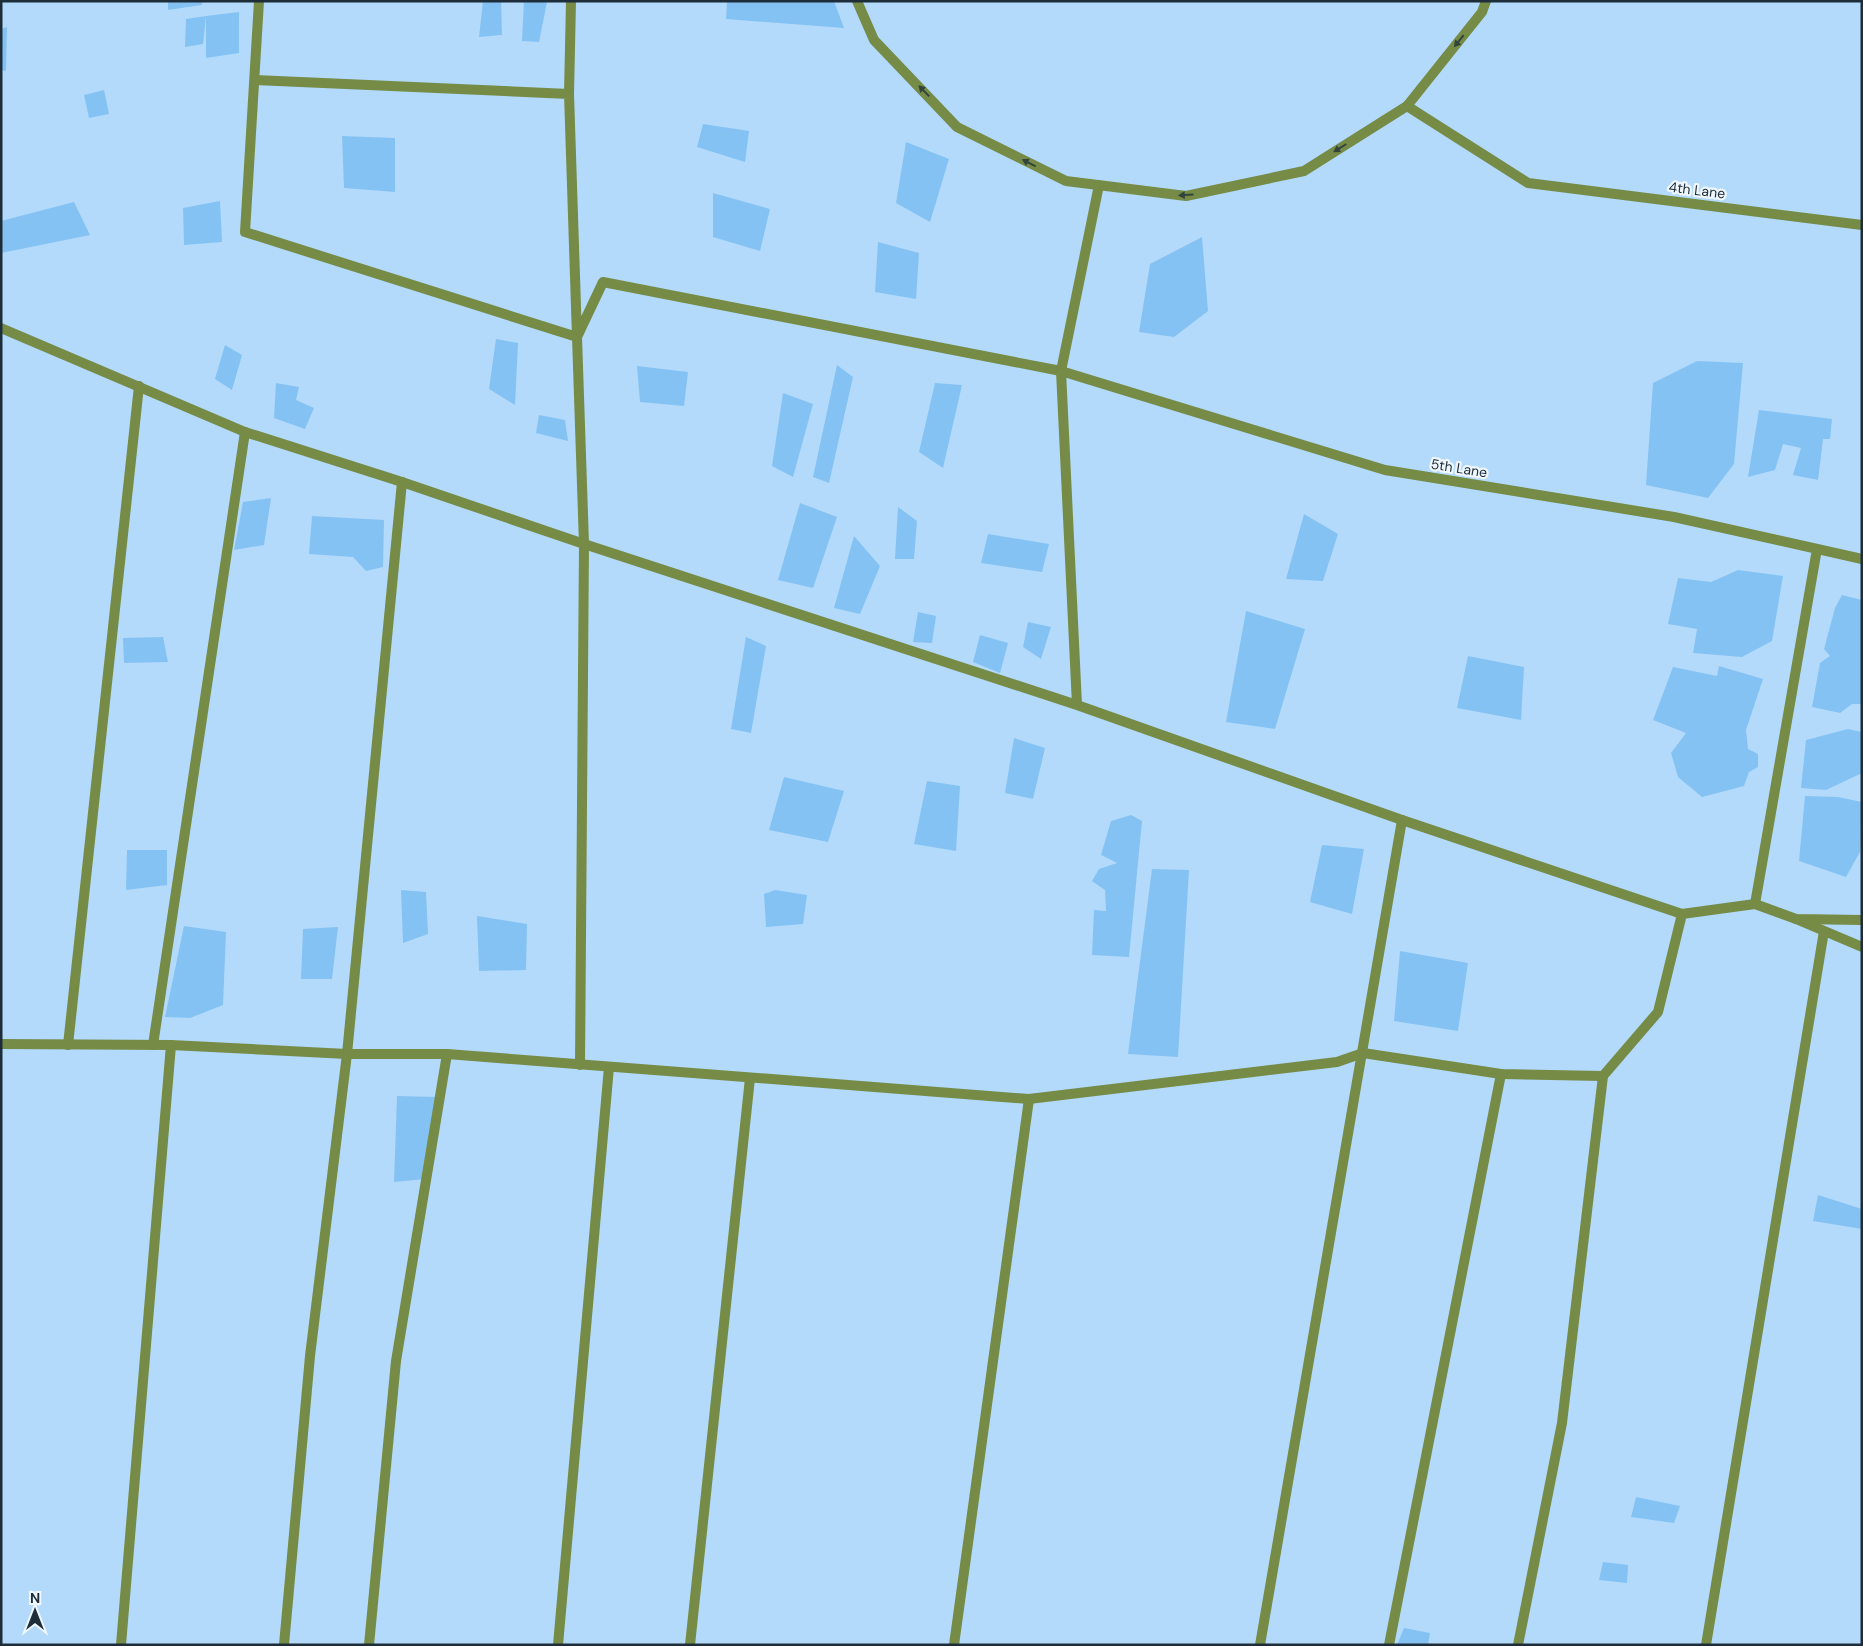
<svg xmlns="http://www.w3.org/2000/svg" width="1863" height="1646" font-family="'DM Sans',sans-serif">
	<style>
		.building { fill: #85c2f4 }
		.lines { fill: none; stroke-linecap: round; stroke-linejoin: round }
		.minor { stroke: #758b46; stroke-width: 10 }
		.tertiary { stroke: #758b46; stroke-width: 10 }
		.oneway { fill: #33443c }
		.labels { text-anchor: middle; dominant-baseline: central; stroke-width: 4.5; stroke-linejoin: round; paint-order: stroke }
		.street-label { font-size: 14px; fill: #1d2d39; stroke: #eff7fd }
	</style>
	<rect width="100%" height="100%" fill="#b3dafb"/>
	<path class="building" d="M168,1H202V5L168,10Z
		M483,1H501L502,35L479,37Z
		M524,1L547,2L539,42L522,41Z
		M727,1H834L844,28L726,19Z
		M239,12V53L206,58V16Z
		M206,16L203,44L185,47L186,19Z
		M7,27L6,71L1,70V29Z
		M104,90L109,114L89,118L84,95Z
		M703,124L749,131L745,162L697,147Z
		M342,136L395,138V192L344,188Z
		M906,142L949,159L930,222L896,203Z
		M713,193L770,209L760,251L713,237Z
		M220,201L222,242L184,245L183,208Z
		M74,202L90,235L1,253V221Z
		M1202,237L1208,311L1174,337L1139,332L1150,264Z
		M878,242L919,253L916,299L875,292Z
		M496,339L518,343L515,405L489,389Z
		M225,345L242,355L232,390L215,379Z
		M1697,361L1743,363L1734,464L1708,498L1646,485L1653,383Z
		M837,365L853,377L829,483L813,477Z
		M637,366L688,372L684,406L640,402Z
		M276,383L299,387L296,400L314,408L305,429L274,418Z
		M935,383L962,385L943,468L919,452Z
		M783,393L813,404L793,477L772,466Z
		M1759,410L1832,419L1830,439H1823L1818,480L1793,475L1801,448L1783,444L1775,470L1748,477Z
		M539,415L565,420L568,441L536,433Z
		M271,498L264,545L234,550L243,502Z
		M800,503L837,517L813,588L778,580Z
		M898,507L917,521L914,559H895Z
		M1304,514L1338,534L1323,581L1286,579Z
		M312,516L384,520L383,567L366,571L353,557L309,554Z
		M988,534L1049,544L1042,572L981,563Z
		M854,536L880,566L860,614L834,608Z
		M1738,570L1783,576L1772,641L1742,657L1693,653L1697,629L1668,624L1678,578L1711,582Z
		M1842,595L1862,600V704H1852L1840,713L1812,707L1820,663L1830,656L1824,649L1835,608Z
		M1246,611L1305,629L1275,729L1226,722Z
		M918,612L936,616L932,643L913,642Z
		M1028,622L1051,627L1041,659L1023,647Z
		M980,635L1008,643L1000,673L973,662Z
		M163,637L168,662L124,663L123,638Z
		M746,637L766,646L751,733L731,729Z
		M1468,656L1524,667L1521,720L1457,708Z
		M1719,666L1763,679L1746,730L1748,749L1758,754V767L1749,772L1744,786L1702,797L1678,777L1671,753L1686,733L1653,720L1673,667L1717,676Z
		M1848,729L1862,732V773L1826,790L1801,788L1806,740Z
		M1014,738L1045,748L1033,799L1005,793Z
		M784,777L844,791L828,842L769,830Z
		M927,781L960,786L956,851L914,844Z
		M1805,796L1838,797L1862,802L1860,852L1846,877L1799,861Z
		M1131,815L1142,821L1129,957L1092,955L1094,910L1106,911L1105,890L1092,881L1099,869L1117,863L1101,855L1111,821Z
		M1322,845L1364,849L1352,914L1310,902Z
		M127,850H167V885L126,890Z
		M1152,869L1189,870L1178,1057L1128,1054Z
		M401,890L426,892L428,934L403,943Z
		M775,890L807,895L803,924L766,927L764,894Z
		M477,916L527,924L526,970L479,971Z
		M184,926L226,932L223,1005L190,1018L165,1017Z
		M338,927L332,979H301L303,929Z
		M1400,951L1468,963L1458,1031L1394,1021Z
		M397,1096L437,1097L425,1179L394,1182Z
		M1818,1195L1862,1209V1229L1813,1221Z
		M1636,1497L1680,1506L1674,1523L1631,1517Z
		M1603,1562L1628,1565L1627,1583L1599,1580Z
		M1404,1628L1430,1633L1428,1645H1397Z"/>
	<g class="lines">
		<path class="minor" d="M259,1L245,232L577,337L569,94L571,1
			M255,80L569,94
			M1407,106L1528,183L1862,225
			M1755,904L1817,549
			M1796,919L1862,947
			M68,1045L139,386
			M153,1045L245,432
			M580,1065L584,544L577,337L603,282L1061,371L1385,470L1674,517L1862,559
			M121,1645L171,1045
			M284,1645L310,1356L347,1054L402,482
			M369,1645L396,1361L447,1054
			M558,1645L609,1067
			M690,1645L750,1078
			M954,1645L1029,1099
			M1260,1645L1402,820
			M1389,1645L1501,1074
			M1518,1645L1562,1423L1603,1076
			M1706,1645L1824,931"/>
		<path class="tertiary" d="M857,1L874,40L957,127L1066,181L1186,196L1304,171L1407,106L1482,12L1486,1
			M1,328L245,432L402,482L584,544L1077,705L1402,820L1682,914L1755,904L1796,919L1862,920
			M1077,705L1061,371L1099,185
			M1,1044L171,1045L347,1054H447L1029,1099L1337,1062L1363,1053L1501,1074L1603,1076L1658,1012L1682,914"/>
	</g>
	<defs><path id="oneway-solid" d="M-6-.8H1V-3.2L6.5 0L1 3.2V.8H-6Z" transform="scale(1.25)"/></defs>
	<g class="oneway">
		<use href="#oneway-solid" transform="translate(1459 41) rotate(129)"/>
		<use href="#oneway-solid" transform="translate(924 91) rotate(-134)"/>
		<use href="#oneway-solid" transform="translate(1340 148) rotate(148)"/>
		<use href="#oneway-solid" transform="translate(1029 163) rotate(-153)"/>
		<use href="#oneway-solid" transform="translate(1186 195) rotate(177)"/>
	</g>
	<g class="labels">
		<g class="street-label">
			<text transform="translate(1697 190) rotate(7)">4th Lane</text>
			<text transform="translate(1459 468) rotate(9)">5th Lane</text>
		</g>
	</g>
	<rect width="1863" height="1646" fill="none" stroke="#1d2d39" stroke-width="5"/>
	<g transform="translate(35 1611)" stroke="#eff7fd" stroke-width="4" paint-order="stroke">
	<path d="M0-4L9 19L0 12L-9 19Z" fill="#1d2d39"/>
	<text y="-8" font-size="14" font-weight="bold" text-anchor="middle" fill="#1d2d39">N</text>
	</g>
</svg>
